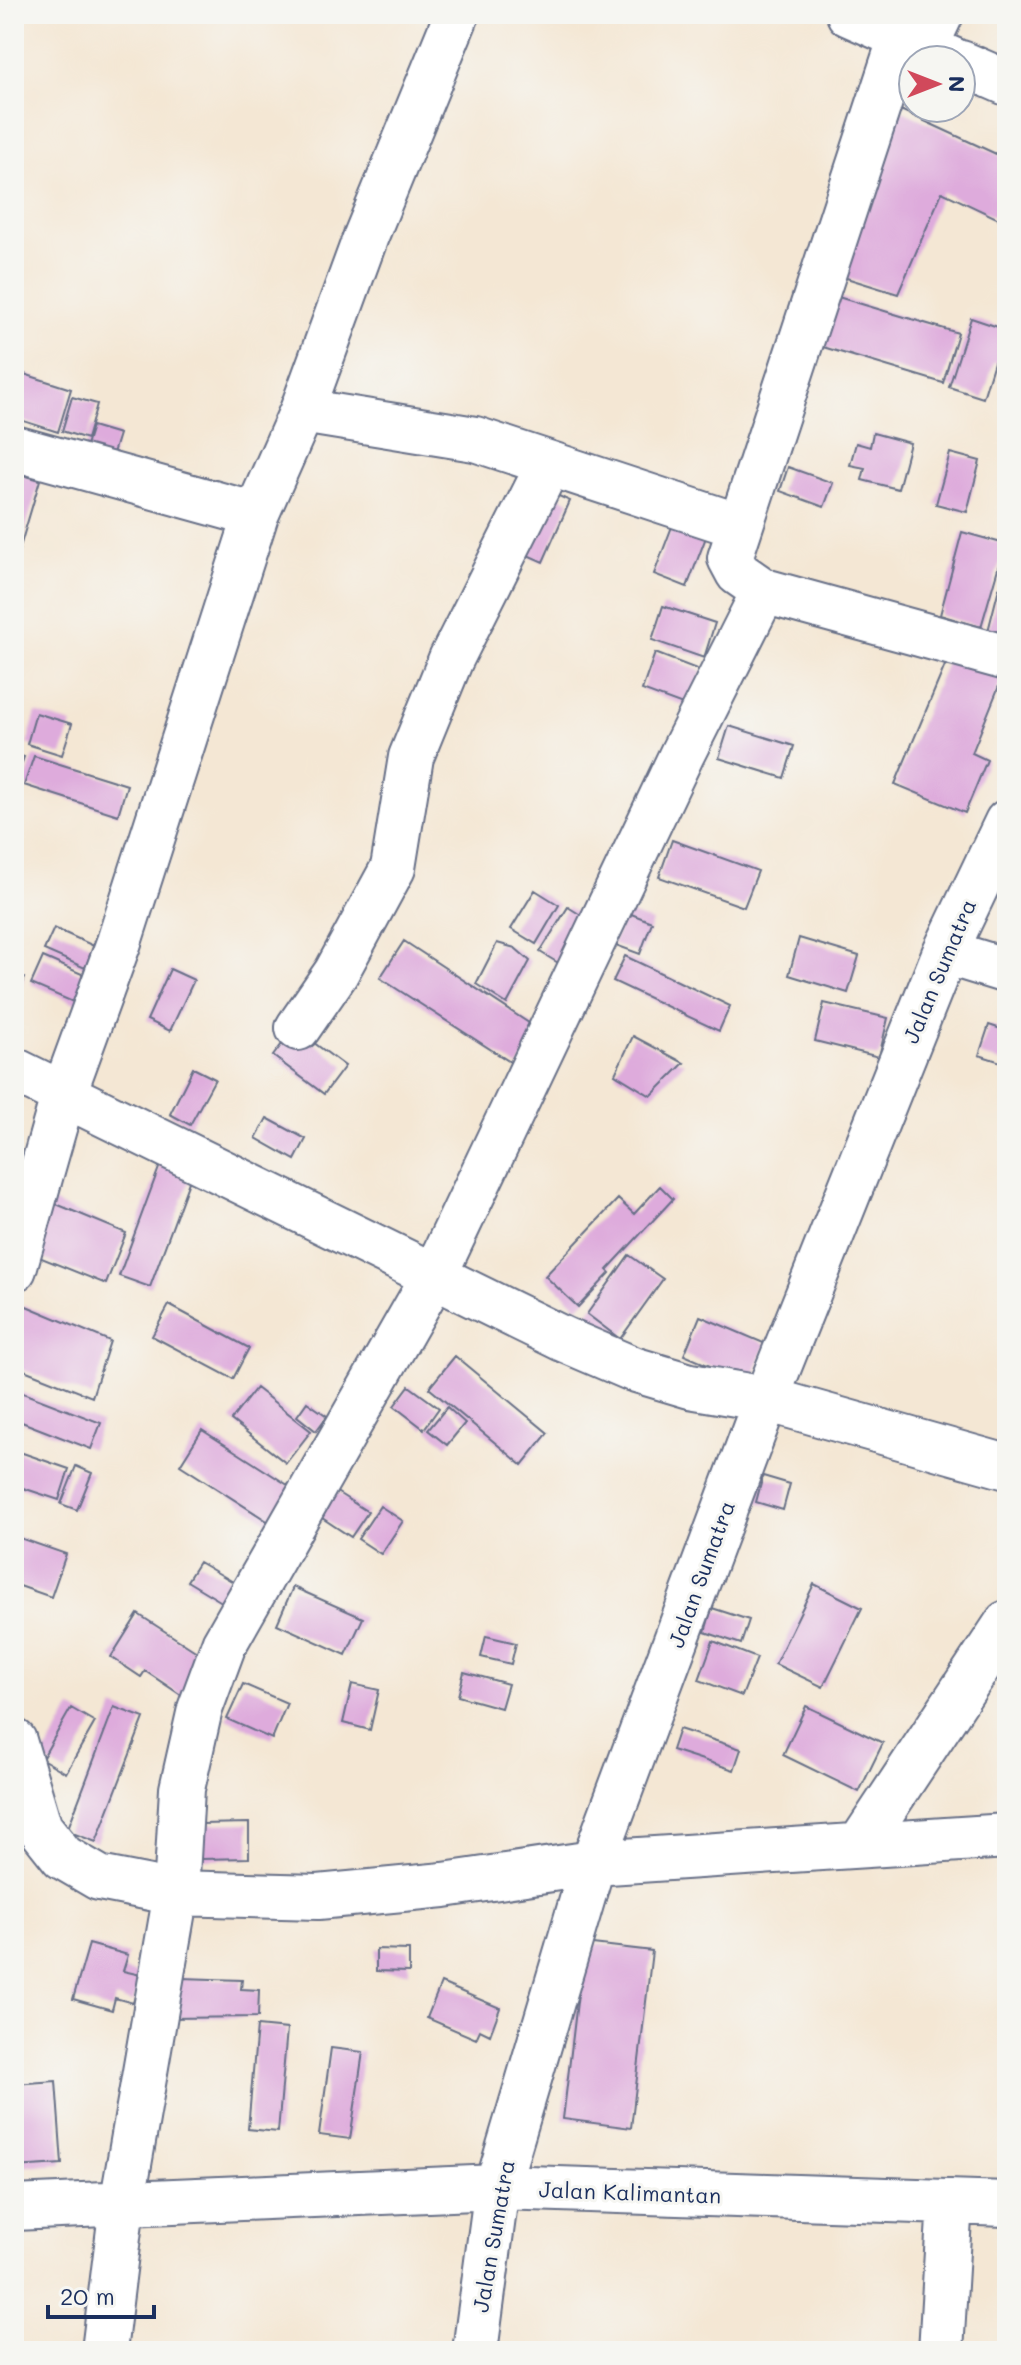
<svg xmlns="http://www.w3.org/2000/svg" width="1021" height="2365" font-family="Mali,sans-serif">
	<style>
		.building { fill: #deabdc }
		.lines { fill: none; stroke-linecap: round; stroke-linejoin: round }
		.minor-casing { stroke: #676f87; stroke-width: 48 }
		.highway-casing { stroke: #676f87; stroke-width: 48 }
		.minor { stroke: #fff; stroke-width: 44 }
		.highway { stroke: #fff; stroke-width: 44 }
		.labels { text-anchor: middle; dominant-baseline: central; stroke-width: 6; stroke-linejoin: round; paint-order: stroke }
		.street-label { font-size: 22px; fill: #1b2f5e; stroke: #f6f6f2 }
	</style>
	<rect width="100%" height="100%" fill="#f6f6f2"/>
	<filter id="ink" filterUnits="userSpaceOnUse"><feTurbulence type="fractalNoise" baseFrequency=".0125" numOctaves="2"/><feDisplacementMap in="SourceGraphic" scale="16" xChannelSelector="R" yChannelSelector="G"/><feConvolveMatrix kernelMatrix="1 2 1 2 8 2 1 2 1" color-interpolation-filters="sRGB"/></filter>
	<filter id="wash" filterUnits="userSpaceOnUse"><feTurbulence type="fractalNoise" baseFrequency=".006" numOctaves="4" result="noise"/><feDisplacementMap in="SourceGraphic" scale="32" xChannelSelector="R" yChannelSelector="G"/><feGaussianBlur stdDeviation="1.8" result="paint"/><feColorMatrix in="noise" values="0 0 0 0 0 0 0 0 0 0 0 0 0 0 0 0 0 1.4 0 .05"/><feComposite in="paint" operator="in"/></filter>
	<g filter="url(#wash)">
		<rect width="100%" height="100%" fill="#f4e7d4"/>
		<g id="blocks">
			<path class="building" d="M894,107L1007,159V223L942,192L898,294L840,276Z
				M838,297L958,333L943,383L823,347Z
				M971,318L1007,330V366L994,362L983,398L949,387Z
				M21,373L71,389L58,432L14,418V397Z
				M72,397L97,404L87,439L62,431Z
				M92,426L119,434L109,466L82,458Z
				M873,433L910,443L898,489L862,480L865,468L850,465L856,443L870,447Z
				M950,453L980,461L967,512L936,504Z
				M788,467L833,483L824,507L780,491Z
				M23,475L40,480L15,564L14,504Z
				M541,488L570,501L543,562L514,549Z
				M673,524L706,537L687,587L654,574Z
				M962,532L1005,544L981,627L940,615Z
				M999,588L1007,590V637L988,631Z
				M663,606L715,623L704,658L652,640Z
				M954,644L1007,666L972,753L987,760L965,813L895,784Z
				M655,653L702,671L688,707L642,690Z
				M36,713L72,724L62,755L27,744Z
				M729,726L794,746L784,778L719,758Z
				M14,754L24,757L14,785Z
				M34,756L127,785L118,815L24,785Z
				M672,840L758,871L744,907L659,877Z
				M535,890L559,905L536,944L511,929Z
				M568,907L592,922L565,967L540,952Z
				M626,912L652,922L640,954L613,944Z
				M54,928L94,946L85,968L44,950Z
				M799,938L859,956L848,993L789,975Z
				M404,941L541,1031L518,1067L380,978Z
				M497,943L515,948L530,961L507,1004L476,984Z
				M625,956L730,1006L719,1031L613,981Z
				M43,957L91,978L80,1005L31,984Z
				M170,969L194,980L170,1031L147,1020Z
				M14,974L24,978L14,1005Z
				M824,1003L888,1018L879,1057L815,1041Z
				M989,1025L1007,1031V1064L979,1055Z
				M294,1028L345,1066L324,1094L273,1056Z
				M633,1036L684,1063L651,1096L615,1074Z
				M193,1068L215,1079L190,1125L170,1114Z
				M267,1118L306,1139L295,1160L256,1138Z
				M163,1157L194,1168L150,1287L119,1276Z
				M660,1186L673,1199L607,1270L610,1273L578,1307L545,1276L618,1199L634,1214Z
				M49,1201L126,1233L106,1284L29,1253Z
				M629,1255L663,1279L620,1339L587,1314Z
				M24,1305L110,1341L92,1397L14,1366V1330Z
				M169,1305L249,1348L233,1379L152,1336Z
				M700,1316L766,1344L750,1383L684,1355Z
				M455,1356L548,1433L522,1465L429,1388Z
				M409,1386L439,1408L424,1429L394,1406Z
				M256,1388L311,1431L286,1463L231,1420Z
				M15,1390L101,1423L91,1449L14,1419Z
				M307,1402L327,1416L316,1431L297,1416Z
				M447,1407L465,1423L447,1445L428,1430Z
				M202,1430L294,1489L272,1524L180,1465Z
				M14,1450L69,1469L59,1500L14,1485Z
				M76,1466L92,1473L77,1510L61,1504Z
				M763,1476L790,1484L783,1510L756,1502Z
				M335,1491L368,1512L351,1537L319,1516Z
				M380,1506L403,1521L381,1554L358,1539Z
				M14,1536L66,1554L51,1597L14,1584Z
				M199,1562L247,1590L235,1610L187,1581Z
				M814,1584L862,1608L823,1687L775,1664Z
				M293,1587L363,1618L346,1655L277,1624Z
				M712,1608L749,1620L741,1644L705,1632Z
				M138,1614L214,1663L190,1701L145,1671L141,1677L111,1657Z
				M486,1636L516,1643L511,1664L481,1657Z
				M713,1641L757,1658L742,1696L699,1680Z
				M464,1672L508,1684L501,1708L458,1696Z
				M243,1684L287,1703L272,1739L227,1719Z
				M352,1684L379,1690L370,1730L343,1723Z
				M806,1706L883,1743L859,1792L783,1755Z
				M114,1707L144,1718L96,1842L67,1831Z
				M71,1708L95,1722L66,1773L42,1759Z
				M679,1729L741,1749L734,1770L672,1750Z
				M249,1823V1858L201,1859V1824Z
				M584,1943L652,1951L631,2128L563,2119Z
				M89,1944L128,1955L123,1971L141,1975L133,2003L115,1998L112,2010L73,1999Z
				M376,1949L409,1950V1972L376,1971Z
				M181,1978L242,1980L241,1989L259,1990L258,2017L167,2018Z
				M441,1983L500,2008L490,2035L480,2030L476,2039L427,2018Z
				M257,2026L287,2029L278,2132L248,2129Z
				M331,2048L363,2052L350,2139L319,2135Z
				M56,2081L62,2164L14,2167V2084Z"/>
		</g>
	</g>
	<g filter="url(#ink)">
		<use href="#blocks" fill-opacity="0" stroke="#676f87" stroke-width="2"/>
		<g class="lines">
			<g class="minor-casing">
				<path id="minor" d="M901,37L730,558L738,573L764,591L1007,658
					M925,48L941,14
					M302,411L475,439L739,526
					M14,448L256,515
					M945,952L1007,971
					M298,1028L336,973L393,868L411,757L451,659L549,464
					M14,1070L563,1339L633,1369L690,1386L766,1399L1007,1467
					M14,1269L64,1093L119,942L256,515L302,411L366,236L457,14
					M14,1741L40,1828L63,1857L99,1878L176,1893L318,1897L444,1885L593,1863L1007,1836
					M860,1845L1007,1623
					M14,2208L497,2187L1007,2204
					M104,2351L122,2205L176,1893L182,1789L200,1709L224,1644L434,1276L682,754L764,591
					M475,2351L497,2187L593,1863L766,1399L945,952L1007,822
					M941,2351L950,2202"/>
			</g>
			<g class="highway-casing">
				<path id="highway" d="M849,14L953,60
					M961,63L1007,83"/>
			</g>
			<use href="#minor" class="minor"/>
			<use href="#highway" class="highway"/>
		</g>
	</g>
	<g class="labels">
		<g class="street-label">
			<text transform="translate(939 971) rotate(-67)">Jalan Sumatra</text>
			<text transform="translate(701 1574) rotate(-70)">Jalan Sumatra</text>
			<text transform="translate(630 2192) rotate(2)">Jalan Kalimantan</text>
			<text transform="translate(493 2236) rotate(-80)">Jalan Sumatra</text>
		</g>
	</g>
	<rect width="1021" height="2365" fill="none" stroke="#f6f6f2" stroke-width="48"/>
	<g transform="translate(937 84) rotate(90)"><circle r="38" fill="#f6f6f2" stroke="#9ea6b7" stroke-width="2"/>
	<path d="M0-6L14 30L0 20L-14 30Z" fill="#d1495b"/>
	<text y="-12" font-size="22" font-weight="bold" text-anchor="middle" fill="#1b2f5e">N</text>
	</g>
	<path d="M48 2305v12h106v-12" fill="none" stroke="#1b2f5e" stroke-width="4"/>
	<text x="60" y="2305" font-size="24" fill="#1b2f5e" stroke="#f6f6f2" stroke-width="6" paint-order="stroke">20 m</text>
</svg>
